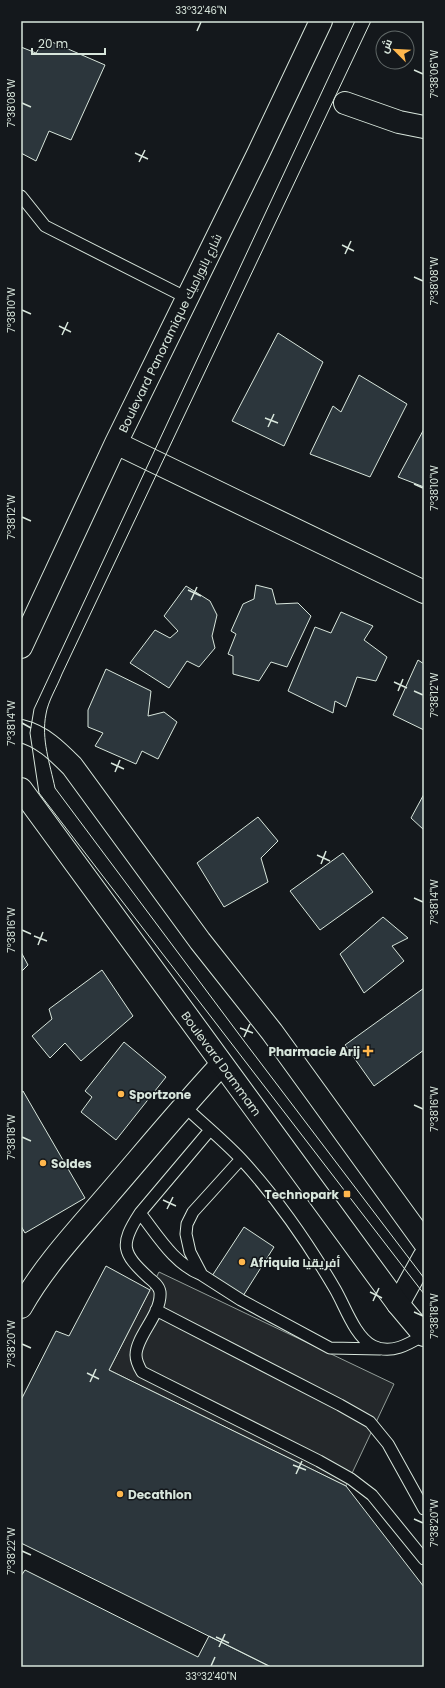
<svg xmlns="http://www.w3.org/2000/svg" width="445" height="1688" font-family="Poppins,Cairo,sans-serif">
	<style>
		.parking { fill: #24282b; stroke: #939e99 }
		.building { fill: #2c363c; stroke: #d8e6dc }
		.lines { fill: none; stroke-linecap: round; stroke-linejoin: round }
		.lane-casing { stroke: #d8e6dc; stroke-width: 13 }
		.street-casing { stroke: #d8e6dc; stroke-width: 24 }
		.secondary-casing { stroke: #d8e6dc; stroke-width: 24 }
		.lane { stroke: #14181c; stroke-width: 11 }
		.street { stroke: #14181c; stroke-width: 22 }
		.secondary { stroke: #14181c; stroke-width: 22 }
		.tram { stroke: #d8e6dc; stroke-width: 1 }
		.ticks { fill: none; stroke: #d8e6dc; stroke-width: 1.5 }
		.poi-dot { fill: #ffb74d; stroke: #14181c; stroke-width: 1.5 }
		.labels { text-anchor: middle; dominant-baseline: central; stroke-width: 3; stroke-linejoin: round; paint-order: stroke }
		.street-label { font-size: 12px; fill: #d8e6dc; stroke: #14181c }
		.poi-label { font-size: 12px; font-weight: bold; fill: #d8e6dc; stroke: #14181c; text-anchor: start }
		.neatline { fill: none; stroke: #d8e6dc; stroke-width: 1.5 }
		.ticks-label { font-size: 10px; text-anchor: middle; fill: #d8e6dc }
	</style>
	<rect width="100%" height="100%" fill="#14181c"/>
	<path class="parking" d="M159,1272L394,1384L346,1486L109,1370Z"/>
	<path class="building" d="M45,39L105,65L71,140L49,131L36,161L21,153V47L36,53Z
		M278,333L323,362L284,446L232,421Z
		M359,375L407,404L370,477L310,454L333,406L341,412Z
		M424,429V487L398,477Z
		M256,585L272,589L276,604L298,603L311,616L287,667L271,662L259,681L233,674V656L228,654L236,634L231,631L243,604L254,599Z
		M186,586L210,601L217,615L212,636L215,648L199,667L187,661L169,688L130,663L155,630L170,638L178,631L164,616Z
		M341,612L373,626L364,640L387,657L376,681L357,677L346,707L335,701L333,713L288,691L315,627L331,633Z
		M418,660L424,664V730L393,715Z
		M106,669L151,691L148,716L164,712L177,722L158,759L142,751L136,764L95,746L103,733L88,727V710Z
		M424,794V830L411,818Z
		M258,817L278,841L261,858L268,882L224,907L197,863Z
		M343,853L373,892L320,930L290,891Z
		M383,917L408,938L392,946L404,961L364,993L340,954Z
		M21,952L28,965L21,972Z
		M102,970L133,1016L81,1061L65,1043L50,1058L32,1036L52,1019L49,1009Z
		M424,988V1050L374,1086L345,1045Z
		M124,1042L166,1077L116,1140L81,1112L92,1097L85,1091Z
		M23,1091L85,1198L25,1233L21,1226V1092Z
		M244,1227L274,1247L243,1296L212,1276Z
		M106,1266L150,1290L109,1370L346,1486L424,1587V1667H271L21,1543V1400L56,1331L69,1336Z
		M25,1570L198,1657L209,1636L271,1667H21V1576Z"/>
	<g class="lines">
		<g class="lane-casing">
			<path id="lane" d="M21,196L45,226L187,298
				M183,1105C202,1123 223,1140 241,1159C277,1198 308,1243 335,1289C345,1306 355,1337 373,1346C391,1355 409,1344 424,1335
				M210,1130L140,1213C119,1245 122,1253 149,1278C154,1282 159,1286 160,1292C162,1314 136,1336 136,1355C136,1362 139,1367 142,1372L319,1461L351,1479L372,1495L424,1559
				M241,1159L193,1212L187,1224L186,1234L190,1252L202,1275L241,1300L330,1348L380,1349
				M140,1213C158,1236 174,1264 202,1275
				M156,1310L340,1405L370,1422L388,1444L424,1509"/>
		</g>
		<g class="street-casing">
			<path id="street" d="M345,103L399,122L424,127
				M116,443L424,592
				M21,647L116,443L258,154L321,21
				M398,1304L424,1257
				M21,1307C44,1266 77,1231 107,1196C145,1152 182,1107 221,1065"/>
		</g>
		<g class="secondary-casing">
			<g id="secondary">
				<path d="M21,731C42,736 57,751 72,766L200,941L272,1032L424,1242"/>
				<path id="s1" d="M21,789L398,1304L424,1335"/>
			</g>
		</g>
		<use href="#lane" class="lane"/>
		<use href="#street" class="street"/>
		<use href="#secondary" class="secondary"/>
		<path class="tram" d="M355,21L34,709L30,733L39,793L424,1294
			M371,21L62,674C57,687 48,701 46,714C41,739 50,764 55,788L244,1041L424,1278"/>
	</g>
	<path class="ticks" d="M197,31L201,22M414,70L423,74M22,103L31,107M135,153L148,159M139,162L145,150M342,245L354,251M345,254L351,241M414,277L423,281M22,310L31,314M59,326L71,332M62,335L68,322M265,418L278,423M268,427L274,414M414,484L423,488M22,517L31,521M188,590L201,596M191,600L197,587M394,682L407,688M398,691L403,679M414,691L423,695M22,723L31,728M111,763L124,769M115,772L120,760M317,855L330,861M321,864L326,851M414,898L423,902M22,930L31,934M34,936L47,941M38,945L43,932M240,1028L253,1033M244,1037L250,1024M414,1105L423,1109M22,1137L31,1141M163,1200L176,1206M167,1209L173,1197M370,1292L382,1298M373,1301L379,1288M414,1312L423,1316M22,1344L31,1348M87,1373L99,1379M90,1382L96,1369M293,1465L306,1470M296,1474L302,1461M414,1519L423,1523M22,1551L31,1555M216,1637L229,1643M219,1647L225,1634M211,1666L215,1657"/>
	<g class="poi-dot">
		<path d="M366 1045h4v4h4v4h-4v4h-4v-4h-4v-4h4z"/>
		<circle cx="121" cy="1094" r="4"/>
		<circle cx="43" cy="1163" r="4"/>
		<rect x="343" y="1190" width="8" height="8" rx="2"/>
		<circle cx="242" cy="1262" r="4"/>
		<circle cx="120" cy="1494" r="4"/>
	</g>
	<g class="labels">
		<g class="street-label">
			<text transform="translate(170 333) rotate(-64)">Boulevard Panoramique شارع بانوراميك</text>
			<text stroke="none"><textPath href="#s1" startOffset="340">Boulevard Dammam</textPath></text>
		</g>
		<g class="poi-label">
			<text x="360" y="1051" text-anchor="end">Pharmacie Arij</text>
			<text x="129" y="1094">Sportzone</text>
			<text x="51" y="1163">Soldes</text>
			<text x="339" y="1194" text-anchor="end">Technopark</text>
			<text x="250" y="1262">Afriquia أفريقيا</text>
			<text x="128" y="1494">Decathlon</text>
		</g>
	</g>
	<rect width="445" height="1688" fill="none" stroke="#14181c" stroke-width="44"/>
	<g transform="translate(395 50) rotate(294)"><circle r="19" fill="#14181c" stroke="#626a69"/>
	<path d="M0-3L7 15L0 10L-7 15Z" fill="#ffb74d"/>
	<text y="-6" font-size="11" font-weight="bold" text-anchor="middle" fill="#d8e6dc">ش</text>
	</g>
	<path d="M32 48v6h73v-6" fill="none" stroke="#d8e6dc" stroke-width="2"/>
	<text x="38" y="48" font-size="12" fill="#d8e6dc" stroke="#14181c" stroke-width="3" paint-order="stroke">20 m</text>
	<rect x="22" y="22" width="401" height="1644" class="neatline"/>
	<g class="ticks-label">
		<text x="201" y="14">33°32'46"N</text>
		<text transform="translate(434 74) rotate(-90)" y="4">7°38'06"W</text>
		<text transform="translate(11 103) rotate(-90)" y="4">7°38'08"W</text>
		<text transform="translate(434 281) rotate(-90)" y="4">7°38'08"W</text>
		<text transform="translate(11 310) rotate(-90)" y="4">7°38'10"W</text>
		<text transform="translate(434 488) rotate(-90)" y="4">7°38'10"W</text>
		<text transform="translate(11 517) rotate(-90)" y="4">7°38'12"W</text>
		<text transform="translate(434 695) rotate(-90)" y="4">7°38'12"W</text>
		<text transform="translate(11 723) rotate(-90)" y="4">7°38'14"W</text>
		<text transform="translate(434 902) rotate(-90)" y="4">7°38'14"W</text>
		<text transform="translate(11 930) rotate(-90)" y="4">7°38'16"W</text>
		<text transform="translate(434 1109) rotate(-90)" y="4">7°38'16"W</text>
		<text transform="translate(11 1137) rotate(-90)" y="4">7°38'18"W</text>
		<text transform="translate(434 1316) rotate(-90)" y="4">7°38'18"W</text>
		<text transform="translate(11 1344) rotate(-90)" y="4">7°38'20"W</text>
		<text transform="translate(434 1523) rotate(-90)" y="4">7°38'20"W</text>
		<text transform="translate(11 1551) rotate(-90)" y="4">7°38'22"W</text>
		<text x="211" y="1680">33°32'40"N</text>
	</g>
</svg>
